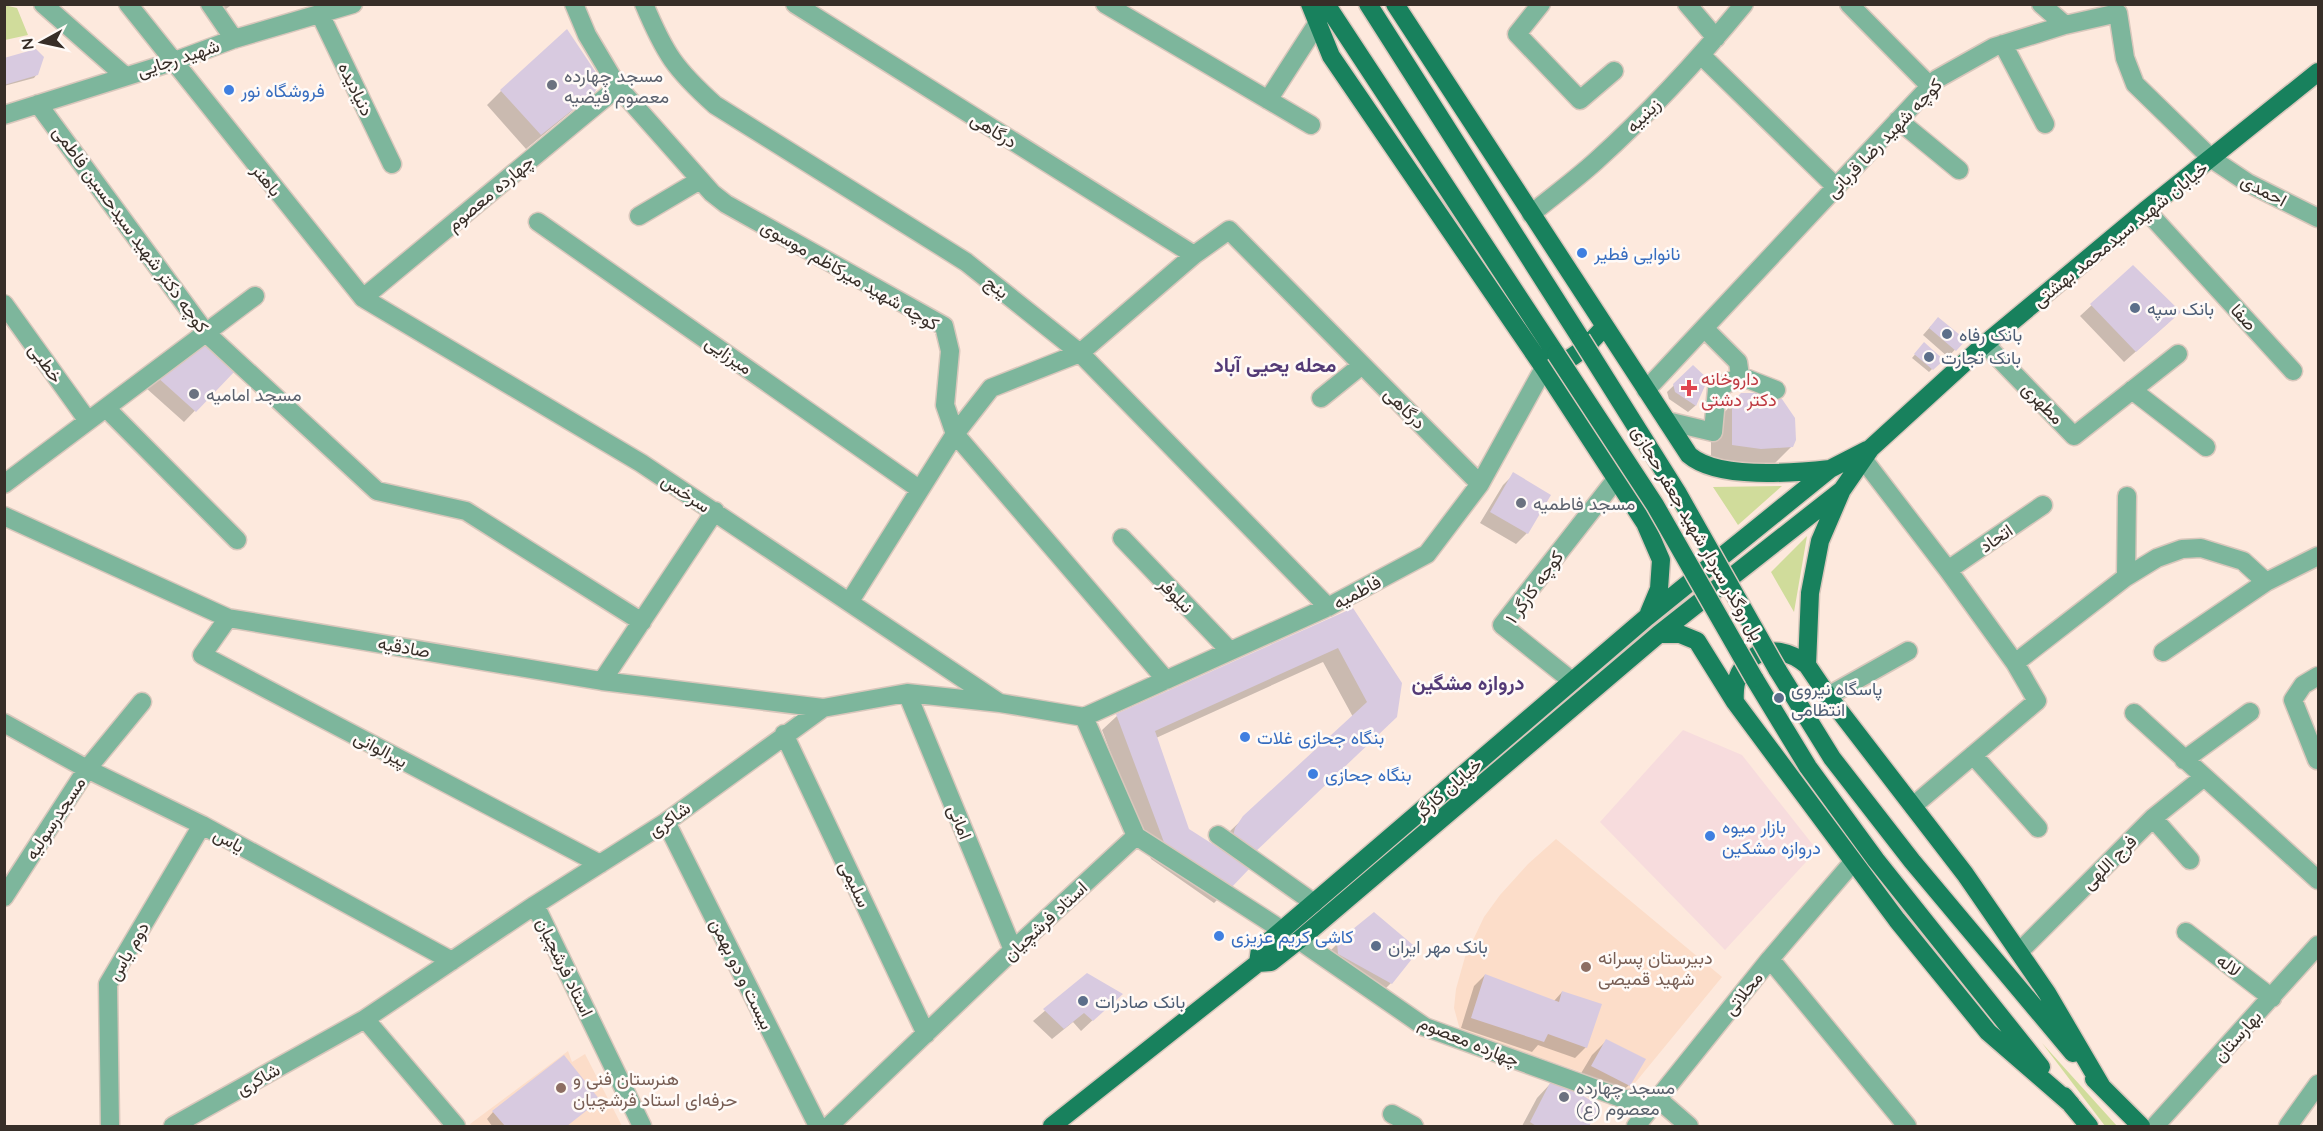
<svg xmlns="http://www.w3.org/2000/svg" width="2323" height="1131" font-family="Quicksand,Vazirmatn,sans-serif">
	<style>
		.commercial { fill: #f7dcdd }
		.built { fill: #fcddc9 }
		.green { fill: #d0dc9b }
		.shadow { fill: #0003; fill-rule: evenodd }
		.building { fill: #d8cae0 }
		.lines { fill: none; stroke-linecap: round; stroke-linejoin: round }
		.minor-casing { stroke: #d9c7bc; stroke-width: 21 }
		.major-casing { stroke: #d9c7bc; stroke-width: 21 }
		.minor { stroke: #7db69c; stroke-width: 18 }
		.major { stroke: #18815d; stroke-width: 18 }
		.major-bridge-casing { stroke: #d9c7bc; stroke-width: 21; stroke-linecap: butt }
		.major-bridge { stroke: #18815d; stroke-width: 18 }
		.worship-dot { fill: #6b7280; stroke: #fffaf7; stroke-width: 2 }
		.shop-dot { fill: #3f7fe0; stroke: #fffaf7; stroke-width: 2 }
		.service-dot { fill: #5c6f8a; stroke: #fffaf7; stroke-width: 2 }
		.health-dot { fill: #e0444e; stroke: #fffaf7; stroke-width: 2 }
		.education-dot { fill: #8d6e63; stroke: #fffaf7; stroke-width: 2 }
		.labels { text-anchor: middle; dominant-baseline: central; stroke-width: 5; stroke-linejoin: round; paint-order: stroke }
		.street-label { font-size: 18px; fill: #372e28; stroke: #fffaf7 }
		.worship-label { font-size: 18px; fill: #5b616d; stroke: #fffaf7; text-anchor: start }
		.shop-label { font-size: 18px; fill: #366cbe; stroke: #fffaf7; text-anchor: start }
		.service-label { font-size: 18px; fill: #4e5e75; stroke: #fffaf7; text-anchor: start }
		.health-label { font-size: 18px; fill: #be3a42; stroke: #fffaf7; text-anchor: start }
		.education-label { font-size: 18px; fill: #785e54; stroke: #fffaf7; text-anchor: start }
		.neighbourhood-label { font-size: 20px; font-weight: bold; fill: #533a76; stroke: #fffaf7 }
	</style>
	<rect width="100%" height="100%" fill="#fde9dd"/>
	<path class="commercial" d="M1683,730L1742,755L1817,850L1725,950L1600,822Z"/>
	<path class="built" d="M1556,839L1722,977L1630,1089L1460,1030L1454,1008L1456,989L1465,957L1484,917L1500,895L1528,864Z
		M568,1051L572,1062L585,1054L622,1126H471L470,1124Z"/>
	<path class="green" d="M4,5L17,8L28,35L5,40Z
		M1782,486L1738,525L1713,487Z
		M1807,536L1794,612L1771,572Z
		M2042,1043L2117,1126H2105Z"/>
	<path class="shadow" d="M210,4H233L217,15Z
		M4,59L37,74L34,78L4,86Z
		M501,91H594L578,106L526,149L487,105Z
		M2133,267L2168,323L2124,362L2080,316Z
		M1931,326L1964,340L1948,357L1923,335Z
		M1924,344L1941,360L1929,372L1912,358Z
		M1693,367L1707,380L1695,406L1688,412L1669,399L1667,392Z
		M232,372L184,422L146,388L157,377Z
		M1742,394L1792,446L1770,468L1711,466V426Z
		M1514,474L1549,496L1527,533L1516,544L1480,523L1503,485Z
		M1352,610L1401,683L1241,864L1229,888L1214,903L1151,859L1102,730L1117,716ZM1323,662L1353,717L1245,817L1229,832L1220,844L1219,850L1188,830L1156,738Z
		M1338,943L1391,983L1380,994L1327,954Z
		M1087,975L1110,1004L1081,1031L1073,1022L1052,1039L1033,1021Z
		M1485,975L1554,1001L1562,992L1586,1047L1575,1058L1538,1045L1532,1052L1461,1028L1474,986Z
		M1606,1041L1629,1085L1614,1099L1577,1080L1592,1055Z
		M1551,1083L1599,1107L1587,1126H1522L1537,1098Z
		M598,1100L566,1126H492L487,1119L493,1112Z"/>
	<path class="building" d="M567,29L601,80L595,92L541,135L500,90Z
		M36,49L44,57L38,75L4,85V58Z
		M2133,265L2181,312L2136,352L2090,304Z
		M1938,317L1966,340L1956,351L1929,328Z
		M203,341L235,371L196,412L156,376Z
		M1924,342L1944,360L1933,370L1914,354Z
		M1693,365L1708,379L1696,406L1675,392L1673,384Z
		M1741,393H1768L1782,399L1795,418L1796,440L1793,447L1761,449L1732,445V403Z
		M1513,472L1551,495L1528,534L1490,512Z
		M1353,608L1402,683L1397,717L1253,854L1233,836L1235,828L1243,816L1367,702L1338,648L1155,731L1189,829L1250,868L1230,889L1165,845L1116,714Z
		M1374,912L1419,950L1392,984L1338,954L1337,942Z
		M1087,973L1123,994L1093,1021L1084,1013L1064,1029L1043,1009Z
		M1485,974L1559,1002L1562,991L1602,1004L1587,1048L1548,1034L1544,1042L1471,1018Z
		M1606,1039L1646,1059L1630,1086L1591,1066Z
		M564,1055L600,1100L567,1126H505L492,1111Z
		M1551,1081L1571,1088L1601,1107L1589,1126H1536L1530,1122Z"/>
	<g class="lines">
		<g class="minor-casing">
			<path id="minor" d="M43,4L125,76
				M128,4L363,298L641,463L998,702
				M210,4L234,39
				M574,4L587,35L618,87L712,193L726,204L944,326L950,351L945,405L955,434L1166,680
				M644,4C665,54 675,69 715,105L966,262L1080,353L1328,607
				M795,4L1194,255
				M1105,4L1311,125
				M1541,4L1517,34L1580,100L1614,71
				M1687,4L1716,38
				M1849,4L1930,86
				M2041,4L2065,25
				M320,14L392,164
				M2003,44L2045,124
				M1701,55L1836,187
				M1268,100L1317,24
				M38,104L206,333L377,491L466,511L642,622
				M4,115L172,62L234,39L353,4
				M1898,120L1959,170
				M2146,210L2293,371
				M1531,214C1553,196 1575,180 1596,161C1649,113 1698,60 1744,4
				M639,216L700,180
				M538,222L919,489
				M363,298L618,87
				M4,304L88,421
				M1704,328L1738,362L1740,376L1776,390
				M1985,344L2074,436L2178,354
				M1646,390L1937,79L1994,47L2065,25L2118,13L2125,58L2135,84L2212,159L2248,183L2318,218
				M2132,390L2206,447
				M1321,398L1362,365
				M106,408L237,540
				M1667,421L1713,432L1717,389L1740,376
				M1863,459L1948,570L2015,663L2126,577L2157,558L2182,549L2201,548L2243,561L2266,582L2318,556
				M4,484L255,296
				M4,516L228,618L602,681L823,708
				M1122,538L1230,651
				M1948,570L2043,505
				M2126,577L2127,496
				M850,601L955,434L991,388L1080,353L1194,255L1229,230L1480,484
				M228,618L202,655L600,864
				M2163,652L2266,582
				M602,681L715,511
				M1572,681L1502,625L1617,478
				M907,693L1013,950
				M1828,696L1908,651
				M2134,713L2318,880
				M1084,717L1328,607L1427,554L1480,484L1544,368
				M4,723L87,769L202,825L452,961
				M784,734L926,1034
				M1973,755L2038,828
				M2184,760L2250,712
				M2317,760L2293,700L2303,685L2318,676
				M1913,806L2037,701L2015,663
				M2153,818L2190,860
				M666,822L818,1126
				M1218,835L1314,903
				M1136,836L1282,930
				M4,897L87,769L142,702
				M535,905L642,1126
				M2186,932L2272,998
				M1299,940L1425,1027L1624,1099H1658L1689,1126
				M2019,952L2153,818L2204,777
				M1770,959L1907,1126
				M365,1019L456,1126
				M1392,1114L1414,1126
				M110,1126L108,984L202,825
				M173,1126L365,1019L535,905L666,822L823,708L907,693L1000,703L1084,717L1136,836
				M829,1126L1013,950L1136,836
				M1636,1126L1770,959L1853,862
				M2155,1126L2318,945
				M2288,1126L2318,1084"/>
		</g>
		<g class="major-casing">
			<path id="major" d="M1310,4L1331,56L1544,368L1645,523L1661,560L1659,589L1649,613
				M1326,4L1556,354
				M1368,4L1581,339
				M1395,4L1689,455C1718,480 1794,473 1830,469
				M1549,367C1574,360 1588,346 1605,326
				M1841,492L1820,541L1810,593L1807,665L1828,696L1965,874L2047,993L2102,1087
				M1659,634H1680L1697,641L1735,702L1897,920L1988,1032L2071,1104
				M1777,669L1832,758L1912,861L2073,1053
				M1754,678L1808,767L1876,860L2041,1067
				M1735,702C1731,657 1771,635 1807,665
				M1258,963L1260,949L1647,617L1830,469L1867,450
				M2094,1079L2141,1126
				M2064,1096L2089,1126
				M1052,1126L1258,963L1271,962L1299,940L1659,634L1842,490L1871,448L1985,344L2146,210L2318,72"/>
		</g>
		<use href="#minor" class="minor"/>
		<use href="#major" class="major"/>
		<g class="major-bridge-casing">
			<path id="major-bridge" d="M1581,339L1677,492L1777,669
				M1556,354L1655,505L1754,678"/>
		</g>
		<use href="#major-bridge" class="major-bridge"/>
	</g>
	<g class="worship-dot">
		<circle cx="552" cy="85" r="6"/>
		<circle cx="194" cy="394" r="6"/>
		<circle cx="1521" cy="503" r="6"/>
		<circle cx="1564" cy="1097" r="6"/>
	</g>
	<g class="shop-dot">
		<circle cx="229" cy="90" r="6"/>
		<circle cx="1582" cy="253" r="6"/>
		<circle cx="1245" cy="737" r="6"/>
		<circle cx="1313" cy="774" r="6"/>
		<circle cx="1710" cy="836" r="6"/>
		<circle cx="1219" cy="936" r="6"/>
	</g>
	<g class="service-dot">
		<circle cx="2135" cy="308" r="6"/>
		<circle cx="1947" cy="334" r="6"/>
		<circle cx="1929" cy="357" r="6"/>
		<circle cx="1779" cy="698" r="6"/>
		<circle cx="1376" cy="946" r="6"/>
		<circle cx="1083" cy="1001" r="6"/>
	</g>
	<path class="health-dot" d="M1686 379h6v6h6v6h-6v6h-6v-6h-6v-6h6z"/>
	<g class="education-dot">
		<circle cx="1586" cy="967" r="6"/>
		<circle cx="561" cy="1088" r="6"/>
	</g>
	<g class="labels">
		<g class="street-label">
			<text transform="translate(178 58) rotate(-18)">شهید رجایی</text>
			<text transform="translate(356 89) rotate(64)">دنیادیده</text>
			<text transform="translate(1643 115) rotate(-45)">زینبیه</text>
			<text transform="translate(994 130) rotate(32)">درگاهی</text>
			<text transform="translate(1884 138) rotate(-46)">کوچه شهید رضا قربانی</text>
			<text transform="translate(267 180) rotate(51)">باهنر</text>
			<text transform="translate(2264 190) rotate(28)">احمدی</text>
			<text transform="translate(490 193) rotate(-40)">چهارده معصوم</text>
			<text transform="translate(131 229) rotate(54)">کوچه دکتر شهید سیدحسین فاطمی</text>
			<text transform="translate(2120 234) rotate(-39)">خیابان شهید سیدمحمد بهشتی</text>
			<text transform="translate(850 275) rotate(30)">کوچه شهید میرکاظم موسوی</text>
			<text transform="translate(997 287) rotate(39)">ینج</text>
			<text transform="translate(2244 317) rotate(48)">صفا</text>
			<text transform="translate(729 355) rotate(35)">میرزایی</text>
			<text transform="translate(46 363) rotate(54)">خطبی</text>
			<text transform="translate(2043 403) rotate(46)">مطهری</text>
			<text transform="translate(1405 408) rotate(45)">درگاهی</text>
			<text transform="translate(686 493) rotate(34)">سرخس</text>
			<text transform="translate(1698 533) rotate(60)">پل روگذر سردار شهید جعفر حجازی</text>
			<text transform="translate(1996 538) rotate(-34)">اتحاد</text>
			<text transform="translate(1534 587) rotate(-54)">کوچه کارگر ۱</text>
			<text transform="translate(1357 592) rotate(-28)">فاطمیه</text>
			<text transform="translate(1176 595) rotate(46)">نیلوفر</text>
			<text transform="translate(404 647) rotate(10)">صادقیه</text>
			<text transform="translate(381 749) rotate(28)">پیرالوانی</text>
			<text transform="translate(1448 788) rotate(-41)">خیابان کارگر</text>
			<text transform="translate(55 818) rotate(-57)">مسجدرسولیه</text>
			<text transform="translate(669 819) rotate(-35)">شاکری</text>
			<text transform="translate(960 822) rotate(68)">امانی</text>
			<text transform="translate(229 840) rotate(28)">یاس</text>
			<text transform="translate(2109 862) rotate(-45)">فرج اللهی</text>
			<text transform="translate(855 884) rotate(65)">سلیمی</text>
			<text transform="translate(1045 921) rotate(-43)">استاد فرشچیان</text>
			<text transform="translate(128 951) rotate(-60)">دوم یاس</text>
			<text transform="translate(2229 965) rotate(37)">لاله</text>
			<text transform="translate(565 967) rotate(64)">استاد فرشچیان</text>
			<text transform="translate(742 974) rotate(64)">بیست و دو بهمن</text>
			<text transform="translate(1743 993) rotate(-51)">محلاتی</text>
			<text transform="translate(2237 1036) rotate(-48)">بهارستان</text>
			<text transform="translate(1469 1041) rotate(22)">چهارده معصوم</text>
			<text transform="translate(258 1079) rotate(-29)">شاکری</text>
		</g>
		<g class="worship-label">
			<text x="564" y="75">مسجد چهارده<tspan x="564" dy="21">معصوم فیضیه</tspan></text>
			<text x="206" y="394">مسجد امامیه</text>
			<text x="1533" y="503">مسجد فاطمیه</text>
			<text x="1576" y="1087">مسجد چهارده<tspan x="1576" dy="21">معصوم (ع)</tspan></text>
		</g>
		<g class="shop-label">
			<text x="241" y="90">فروشگاه نور</text>
			<text x="1594" y="253">نانوایی فطیر</text>
			<text x="1257" y="737">بنگاه جحازی غلات</text>
			<text x="1325" y="774">بنگاه جحازی</text>
			<text x="1722" y="826">بازار میوه<tspan x="1722" dy="21">دروازه مشکین</tspan></text>
			<text x="1231" y="936">کاشی کریم عزیزی</text>
		</g>
		<g class="service-label">
			<text x="2147" y="308">بانک سپه</text>
			<text x="1959" y="334">بانک رفاه</text>
			<text x="1941" y="357">بانک تجارت</text>
			<text x="1791" y="688">پاسگاه نیروی<tspan x="1791" dy="21">انتظامی</tspan></text>
			<text x="1388" y="946">بانک مهر ایران</text>
			<text x="1095" y="1001">بانک صادرات</text>
		</g>
		<g class="health-label">
			<text x="1701" y="378">داروخانه<tspan x="1701" dy="21">دکتر دشتی</tspan></text>
		</g>
		<g class="education-label">
			<text x="1598" y="957">دبیرستان پسرانه<tspan x="1598" dy="21">شهید قمیصی</tspan></text>
			<text x="573" y="1078">هنرستان فنی و<tspan x="573" dy="21">حرفه‌ای استاد فرشچیان</tspan></text>
		</g>
		<g class="neighbourhood-label">
			<text x="1275" y="364">محله یحیی آباد</text>
			<text x="1468" y="682">دروازه مشگین</text>
		</g>
	</g>
	<rect width="2323" height="1131" fill="none" stroke="#372e28" stroke-width="12"/>
	<g transform="translate(42 42) rotate(262)" stroke="#fffaf7" stroke-width="4.5" paint-order="stroke">
	<path d="M0-4.5L10 22L0 15L-10 22Z" fill="#372e28"/>
	<text y="-9" font-size="16" font-weight="bold" text-anchor="middle" fill="#372e28">N</text>
	</g>
</svg>
